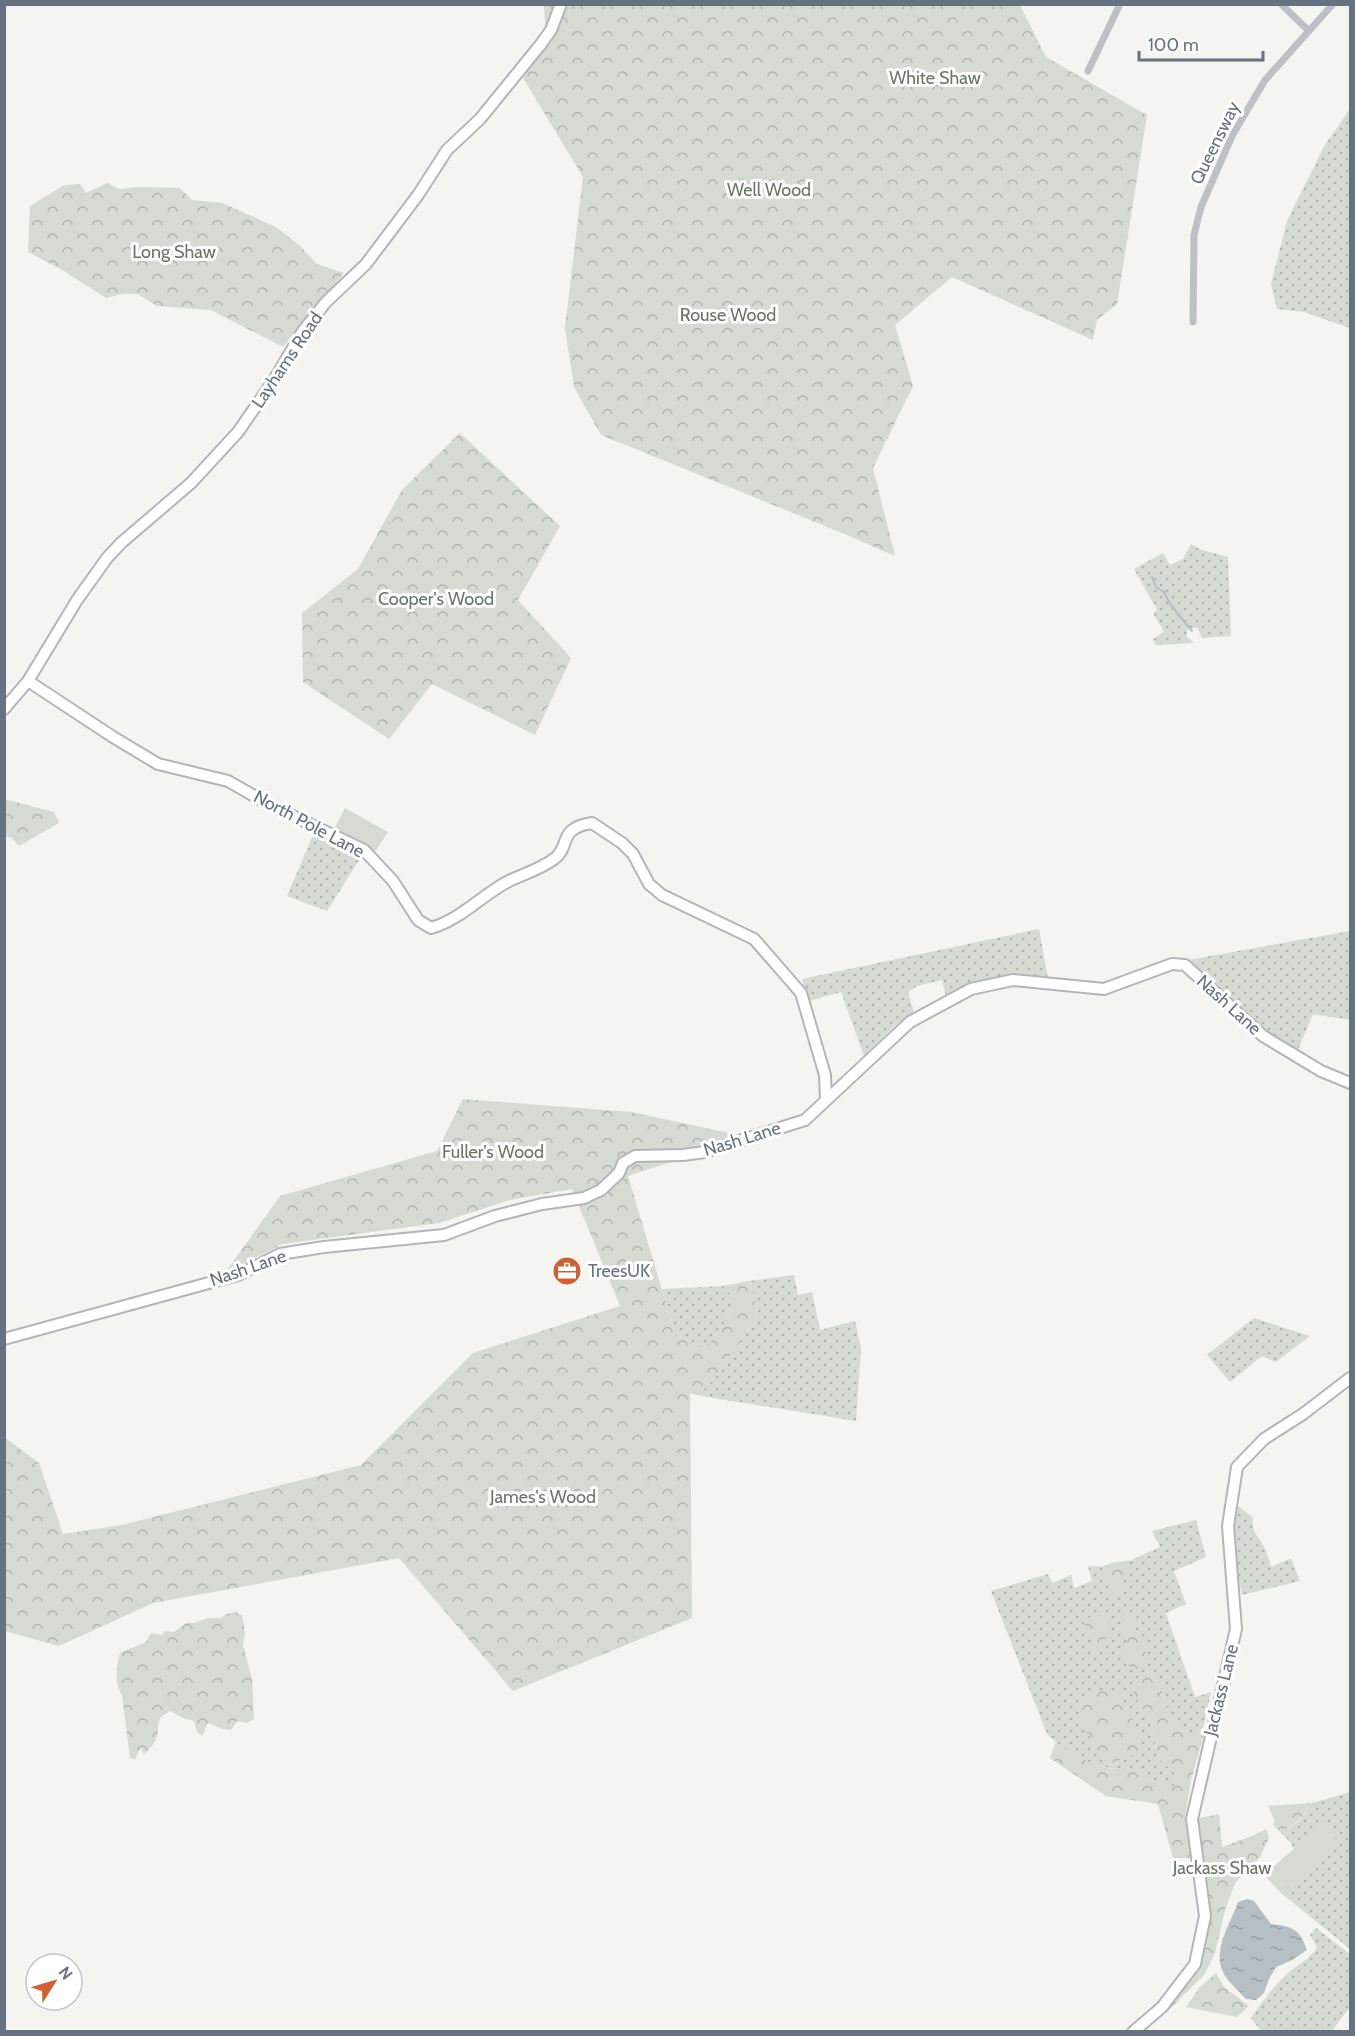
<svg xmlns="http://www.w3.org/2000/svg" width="1355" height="2036" font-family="Cabin,sans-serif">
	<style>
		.grass { fill: url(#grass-dots) }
		.forest { fill: url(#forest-crowns) }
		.pitch { fill: #d5dad2 }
		.water { fill: url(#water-ripples) }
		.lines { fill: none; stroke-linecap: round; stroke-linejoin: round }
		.stream { stroke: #b6c0c4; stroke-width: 2 }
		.secondary-casing { stroke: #b2b6ba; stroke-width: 14 }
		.street { stroke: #bdc0c4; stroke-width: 7 }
		.secondary { stroke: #fff; stroke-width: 10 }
		.labels { text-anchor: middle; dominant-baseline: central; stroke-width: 6; stroke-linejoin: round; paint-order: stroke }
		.park-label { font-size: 18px; fill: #677764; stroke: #fff }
		.street-label { font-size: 18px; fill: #65727f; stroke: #fff }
		.poi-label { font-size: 18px; fill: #65727f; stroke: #fff; text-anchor: start }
	</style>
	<defs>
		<pattern id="grass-dots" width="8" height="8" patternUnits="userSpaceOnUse" patternTransform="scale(1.5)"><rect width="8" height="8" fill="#d5dad2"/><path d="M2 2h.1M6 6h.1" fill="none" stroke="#b0b5b0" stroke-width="1.8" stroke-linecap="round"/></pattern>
		<pattern id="forest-crowns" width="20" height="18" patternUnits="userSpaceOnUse" patternTransform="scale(1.5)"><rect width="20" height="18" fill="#d5dad2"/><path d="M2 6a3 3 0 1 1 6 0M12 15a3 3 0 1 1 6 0" fill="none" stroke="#b0b5b0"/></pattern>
		<pattern id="water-ripples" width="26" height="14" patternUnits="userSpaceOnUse" patternTransform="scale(1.5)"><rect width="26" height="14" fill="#b6c0c4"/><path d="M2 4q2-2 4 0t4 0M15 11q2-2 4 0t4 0" fill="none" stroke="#98a0a4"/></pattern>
	</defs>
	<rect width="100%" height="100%" fill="#f4f4f0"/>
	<path class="grass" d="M1350,109V328L1304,312L1277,309L1271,284L1287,221L1326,143Z
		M1191,544L1202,550L1228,557L1231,636L1202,638L1197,627L1187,630V637L1194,643L1156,645L1153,639L1164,632L1153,613L1157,610L1134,569L1163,553L1170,565L1183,559Z
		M313,835L361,857L327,911L287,896Z
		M1039,929L1048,979C1002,975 988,976 946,997L942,980L917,986L908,992L914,1012L894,1026L864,1056L841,992L809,1001L802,979Z
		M1350,931V1020L1313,1014L1298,1050L1264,1030L1188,960Z
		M794,1275L798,1295L812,1292L820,1330L855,1321L861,1348L856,1421L701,1396L702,1391L710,1383L756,1320L758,1308L749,1281Z
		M723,1286L735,1299C728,1319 719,1335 703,1349L686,1338L676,1337L662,1289Z
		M1254,1318L1310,1336L1276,1362L1262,1356L1230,1382L1207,1355Z
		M1237,1505L1253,1518C1251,1532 1258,1535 1264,1547C1267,1553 1269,1560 1271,1567L1291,1558L1300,1581L1242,1595L1231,1533Z
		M1196,1520L1206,1557L1174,1571L1186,1604L1166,1613L1195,1697L1211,1692L1203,1729L1187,1735L1169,1714L1161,1688L1152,1674L1133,1694L1150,1719L1159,1759L1176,1774L1174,1787L1145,1778L1135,1768C1101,1773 1072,1757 1047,1734L991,1591L1048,1574L1052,1583L1071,1575L1074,1588L1092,1581L1088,1566L1116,1567L1160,1547L1152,1531Z
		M1350,1792V1949L1281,1893L1337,1841L1322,1824L1294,1849L1290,1842L1281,1833L1299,1821L1312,1803Z
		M1316,1928L1350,1954V2007L1332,2031H1261L1251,2018C1262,2002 1274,1986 1288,1973C1298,1964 1310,1959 1317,1947L1310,1935Z"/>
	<path class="forest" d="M544,5H1020L1046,57L1147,115L1117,304L1097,320L1093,340L952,277L895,325L913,386L873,468L895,556L842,533L601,435L574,387L565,328L583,177L523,78L546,37Z
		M107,183L119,189L140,187L180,188L192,200L222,203L276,227L299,245L317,264L344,273L283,347L211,310L157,306L137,294H122L106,298L64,271L28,252L30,206L64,185L80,184L86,193Z
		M460,433L560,526L518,600L571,658L535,735L432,684L389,739L303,682L302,613L358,569L402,490Z
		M4,799L54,812L59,823L19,846L12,838L5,836Z
		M463,1099L631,1112L748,1137L628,1176L676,1337L686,1338L703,1349C719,1335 728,1319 735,1299L723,1286L749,1281L758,1308L756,1320L710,1383L702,1391L701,1396L690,1393L692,1618L513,1691L399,1558L153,1603L59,1646L5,1631L4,1437L39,1463L63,1534L122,1525L361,1465L473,1353L620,1306L572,1189L510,1200L439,1223L282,1244L225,1273L280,1196L437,1151Z
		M1129,1561L1121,1587L1113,1595L1102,1575L1103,1566L1115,1562Z
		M235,1612L242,1615L245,1633L243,1645L252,1679L254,1719L247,1723L237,1721L231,1730L223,1729L208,1723L202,1736L197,1732L194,1721L183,1718L170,1711C151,1722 162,1725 156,1739C154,1745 148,1750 144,1755L141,1747L135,1759L130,1758L122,1695C114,1683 116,1667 120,1653L146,1642L151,1633L161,1635L167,1631L174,1632L186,1623H195L207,1618H221L226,1614Z
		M1097,1615L1112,1619L1109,1637L1103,1640L1101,1649L1093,1651L1089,1631L1084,1623L1087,1618Z
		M1119,1616H1136L1140,1624L1134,1630V1634L1137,1632L1145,1639C1146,1651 1146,1659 1140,1670C1121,1666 1119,1657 1127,1641Z
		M1139,1674H1152L1161,1688L1169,1714L1187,1735L1203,1729L1204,1735L1191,1780L1185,1817L1193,1858H1173L1158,1804L1106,1796L1050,1758L1056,1742C1082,1760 1102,1773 1135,1768L1145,1778L1174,1787L1176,1774L1159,1759L1150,1719L1133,1694Z
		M1090,1690L1119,1693L1142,1738L1140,1750L1126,1759L1108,1762L1100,1757L1080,1719L1082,1700Z
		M1312,1803L1299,1820L1281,1833L1273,1824L1275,1821L1268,1806Z
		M1219,1814L1222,1847L1252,1836L1266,1829L1269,1838L1260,1857L1235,1883L1225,1910L1215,1953L1205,1974L1166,2013L1168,2005C1178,1992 1195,1974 1200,1960C1217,1915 1202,1864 1195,1819Z
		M1216,1973L1223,1986L1249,2006L1237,2017L1186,2007L1200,1987Z"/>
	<path class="pitch" d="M345,808L388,832L373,855L332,833Z
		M1322,1824L1338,1842L1281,1893L1264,1875Z"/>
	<path class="water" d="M1247,1899L1254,1901L1271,1924C1293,1926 1300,1930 1307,1950L1292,1960L1276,1967L1269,1979L1264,1993L1256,2000L1246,1999C1239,1991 1229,1983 1224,1974C1211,1952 1231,1923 1238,1902Z"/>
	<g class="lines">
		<path class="stream" d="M1152,577L1156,587L1164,592L1170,604L1192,631"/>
		<g class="secondary-casing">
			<path id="secondary" d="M28,681L113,737L158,764L228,781L270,805L364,850L393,881L418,920L431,928C460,920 481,896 507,882C523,874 539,870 554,859C571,847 557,828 592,823L622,843L633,854L649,884L662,895L754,939L801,993L825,1075L826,1100
				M4,709L28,681L77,600L107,558L121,543L191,483L238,432L274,380L303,331L326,302L366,264L418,195L447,150L480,119L541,44L551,30L561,4
				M4,1339L238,1275L280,1254L324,1247L444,1235L495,1216L542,1204L584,1198L601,1190L619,1173L623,1163L635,1156L683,1155L705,1152L805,1120L910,1022L971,989L1013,980L1104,989L1172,964L1185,965L1263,1036L1321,1071L1350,1083
				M1133,2032L1162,2007L1195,1964L1205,1916L1192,1819L1236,1629L1228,1526L1237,1467L1264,1439L1303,1414L1350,1378"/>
		</g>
		<path class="street" d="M1281,4L1309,31
			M1088,71L1120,4
			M1193,322L1194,235L1201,207L1232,136L1265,80L1333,4"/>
		<use href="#secondary" class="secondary"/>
	</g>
	<defs>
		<g id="office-disc" transform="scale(1.5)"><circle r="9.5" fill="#d35e31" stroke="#fff"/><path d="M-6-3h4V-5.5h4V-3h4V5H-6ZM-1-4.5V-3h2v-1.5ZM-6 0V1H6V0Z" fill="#fff"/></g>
	</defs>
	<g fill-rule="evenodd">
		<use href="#office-disc" x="567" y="1271"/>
	</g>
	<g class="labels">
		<g class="park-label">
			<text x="935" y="78">White Shaw</text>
			<text x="769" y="190">Well Wood</text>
			<text x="174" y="252">Long Shaw</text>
			<text x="728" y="315">Rouse Wood</text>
			<text x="436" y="599">Cooper's Wood</text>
			<text x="493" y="1152">Fuller's Wood</text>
			<text x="543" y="1497">James's Wood</text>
			<text x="1222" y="1868">Jackass Shaw</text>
		</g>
		<g class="street-label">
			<text transform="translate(1215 143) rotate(-64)">Queensway</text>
			<text transform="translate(287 360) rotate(-56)">Layhams Road</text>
			<text transform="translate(309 824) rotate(28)">North Pole Lane</text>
			<text transform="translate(1229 1005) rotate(42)">Nash Lane</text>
			<text transform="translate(742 1139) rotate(-17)">Nash Lane</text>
			<text transform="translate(248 1268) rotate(-19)">Nash Lane</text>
			<text transform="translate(1221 1690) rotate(-76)">Jackass Lane</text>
		</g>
		<g class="poi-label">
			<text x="588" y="1271">TreesUK</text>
		</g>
	</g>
	<rect width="1355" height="2036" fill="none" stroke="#65727f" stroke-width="12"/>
	<g transform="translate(54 1982) rotate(53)"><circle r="28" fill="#ffffff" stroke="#c1c7cc" stroke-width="1.5"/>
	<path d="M0-4.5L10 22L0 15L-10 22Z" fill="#d35e31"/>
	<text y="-9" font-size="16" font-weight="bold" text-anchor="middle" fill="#65727f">N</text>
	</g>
	<path d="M1139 51v9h124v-9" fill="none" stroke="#65727f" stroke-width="3"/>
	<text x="1148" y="51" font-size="18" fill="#65727f" stroke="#ffffff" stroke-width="4.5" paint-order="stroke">100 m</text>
</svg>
